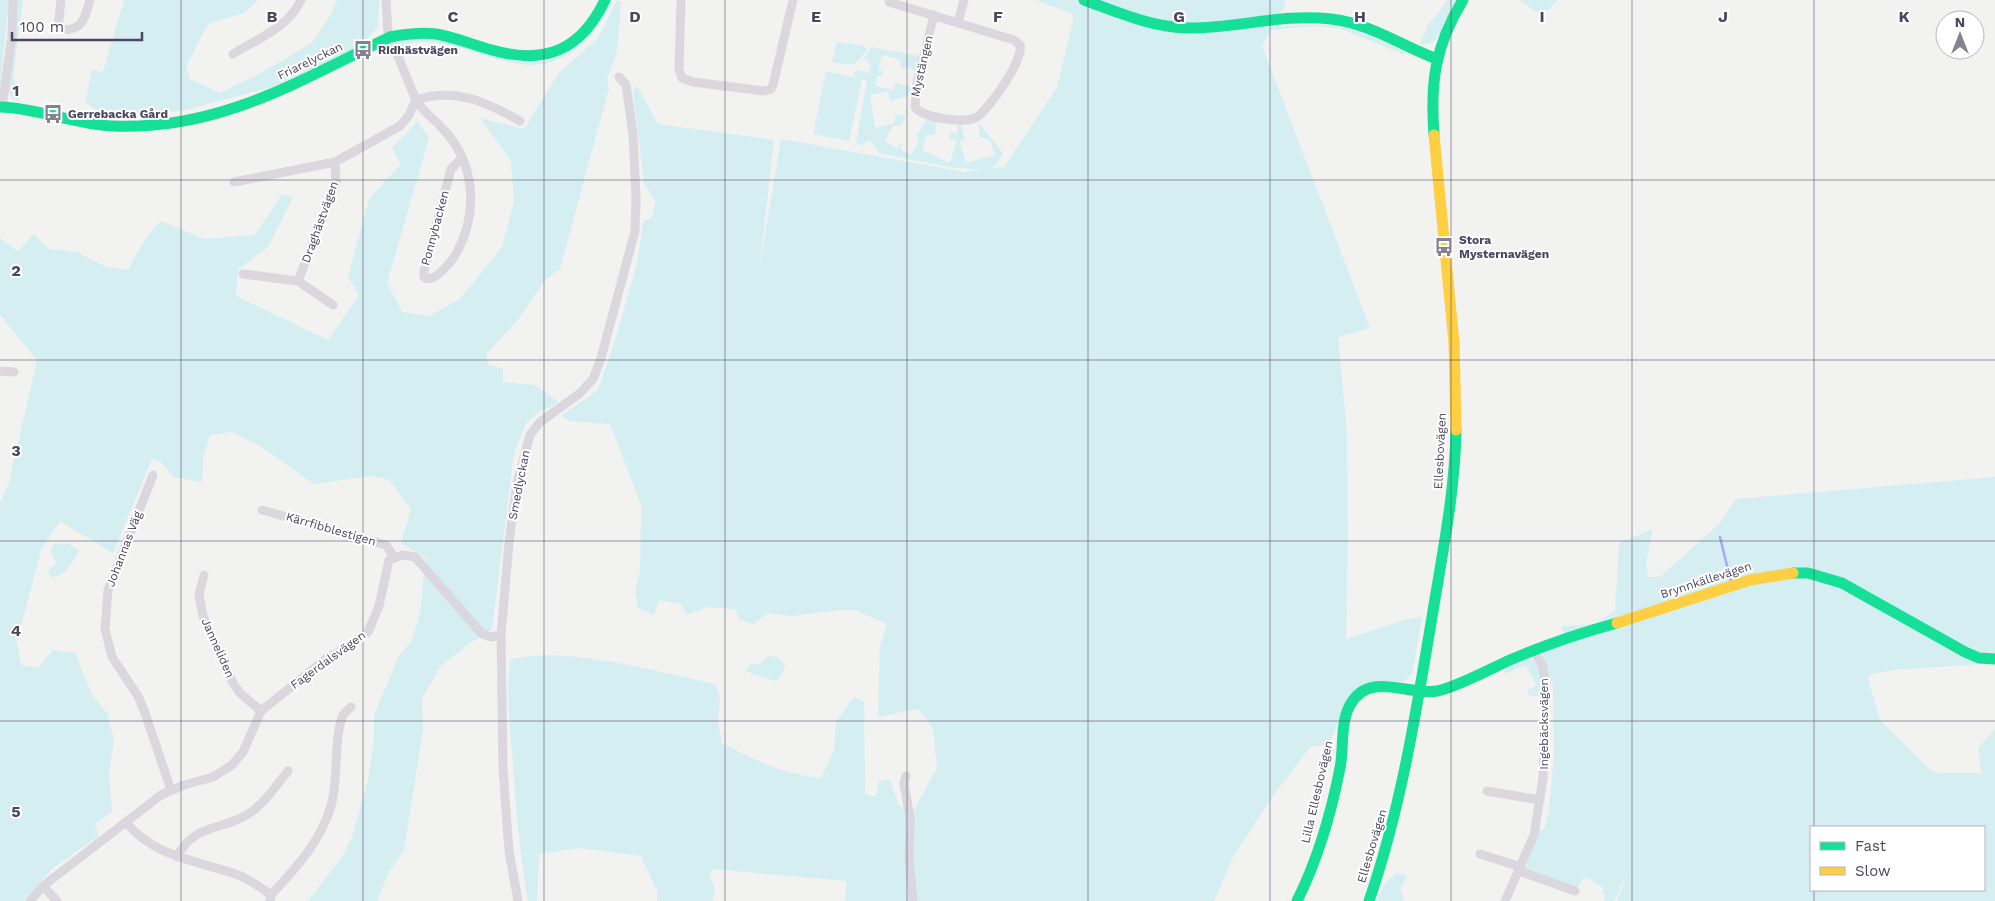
<svg xmlns="http://www.w3.org/2000/svg" width="1995" height="901" font-family="'Work Sans',sans-serif">
	<style>
		.green { fill: #d4eef2; fill-rule: evenodd }
		.lines { fill: none; stroke-linecap: round; stroke-linejoin: round }
		.stream { stroke: #a6a8f2; stroke-width: 2.5 }
		.street { stroke: #dad8de; stroke-width: 9 }
		.fast { stroke: #16e098; stroke-width: 11 }
		.slow { stroke: #ffcf43; stroke-width: 11 }
		.grid { fill: none; stroke: #4c465f; stroke-width: 1; stroke-opacity: 0.55 }
		.labels { text-anchor: middle; dominant-baseline: central; stroke-width: 4; stroke-linejoin: round; paint-order: stroke }
		.poi-label { font-size: 12px; font-weight: bold; fill: #4c465f; stroke: #fff; text-anchor: start }
		.street-label { font-size: 12px; fill: #4c465f; stroke: #fff }
		.grid-label { font-size: 16px; text-anchor: middle; font-weight: bold; fill: #4c465f; stroke: #fff; stroke-width: 4; stroke-linejoin: round; paint-order: stroke }
	</style>
	<rect width="100%" height="100%" fill="#f2f2f1"/>
	<path class="green" d="M0,0H9L0,88Z
		M17,0H23L13,76L19,94V101L13,99L8,92Z
		M124,0H258L244,13L208,24L186,66L190,79L220,93L259,74L312,43L332,13L337,0H379L378,27L359,47L280,85L182,111L101,114L85,102L92,70L103,72Z
		M610,0H613C596,37 565,71 519,64C498,61 477,53 457,47C436,42 416,38 398,49L397,44C413,23 495,59 518,62C532,64 554,61 566,53C579,45 600,13 610,0Z
		M617,0L621,3L617,51L607,79L609,88L560,269L546,279L517,321L486,354L489,366L503,368V382L535,385L557,401L556,404L539,412L526,423L514,453L492,629L470,643L440,667L422,699L423,730L404,850L389,872L377,901H308L342,857L352,837L368,780L374,739V715L399,656L412,640L421,610L425,558L401,543L411,509L389,480L372,476L314,484L262,447L232,432L210,435L203,458L202,482L173,477L161,462L152,459L113,553L60,521L41,550L17,642L21,665L38,668L53,650L75,653L92,695L107,713L114,741L109,772L112,812L95,824L99,836L53,868L23,901H0V503L9,483L37,360L0,315V238L18,251L34,234L48,249L77,252L106,267L128,270L145,239L161,221L204,239L255,235L282,194L293,197L268,247L238,269L236,296L328,340L359,295L348,277L369,199L401,164L392,148L418,121L429,138L387,283L402,312L429,316L460,299L502,247L514,201L511,161L480,118L524,129L558,74L598,38Z
		M1036,0H1285V5L1273,27C1334,22 1352,25 1406,53L1405,55L1339,28L1313,26L1271,30L1262,46L1370,328L1338,337L1347,434L1348,534L1346,639L1404,620L1422,617L1412,674L1403,682L1380,681L1345,707L1328,746H1311L1270,800L1232,859L1214,901H845L847,881L713,869L709,874L715,890L712,901H657V891L641,856L579,848L539,854L537,901H528C520,855 516,810 513,764C510,729 506,695 510,660C562,644 660,673 715,684L720,696L718,721L722,743C754,760 785,774 821,778L834,751L836,722L854,697L864,702L865,794L876,797L879,781L890,780L899,806L915,809L937,767L933,728L918,709L878,717L880,646L887,624L855,610H840L791,616L768,613L753,624L740,620L735,609L707,607L687,615L681,604L659,600L654,615L638,608L635,591L640,571L641,505L610,424L569,421L561,416L598,390L619,327L637,264L643,222L653,216L655,200L644,184L633,91L637,86L658,124L774,140L760,264L781,139L965,172L980,169L954,168L879,153L870,140L862,145L856,143L867,80H862L849,141L813,134L826,71L856,78L854,73L857,70L869,73L871,65L864,58L872,47L919,56L916,72L907,67L902,69L899,59L882,55L878,70L883,71L882,75L877,76L876,86L893,90L896,83L913,87L910,95L890,101L888,91L870,95L875,128L894,123L896,114L906,116L901,125L893,126L885,141L897,149L901,143L903,144L900,149L911,155L919,141L916,136L926,120H936L935,135L927,134L922,150L950,163L957,141L949,138L951,132L957,133L958,124H961L965,140L960,142L966,163L995,155L990,140L980,137L978,122L1003,153V155L992,168L1004,167L1057,87L1073,21V14Z
		M1448,0H1457C1449,15 1441,48 1420,44L1428,25Z
		M1520,0H1558L1548,10L1536,12Z
		M837,42L862,45L868,49C854,67 853,66 832,62Z
		M1995,477V663L1895,670L1870,674L1868,678L1880,720L1930,770L1940,773H1981L1978,748L1995,729V901H1617L1629,869L1614,901H1604L1605,896L1602,892L1604,888L1588,878L1582,879L1578,887L1575,888L1525,869L1538,829L1544,830L1549,811L1554,754L1553,685L1541,651L1565,641L1562,626L1595,624L1615,611L1619,543L1653,529L1646,562L1648,577H1660L1719,524L1736,499ZM1811,827H1984V890H1811Z
		M54,544H70L79,551C72,562 66,577 51,577L48,571L56,563L51,550Z
		M770,656L779,658L785,666L781,676L775,681L745,671L750,664H760L765,658Z
		M1529,658C1543,665 1543,681 1543,696H1529L1527,691L1536,685L1526,665L1505,674L1504,670Z
		M1397,873L1407,876L1400,889L1404,897L1402,901H1376L1386,882Z"/>
	<g class="lines">
		<path class="stream" d="M1720,537L1731,582"/>
		<path class="street" d="M61,0L58,29C83,32 84,20 90,0
			M681,0L679,70L682,78L693,82L764,91L771,89L773,85L793,0
			M889,2L1014,40L1020,45C1024,60 989,109 977,117C966,124 922,118 915,107L917,83L934,15
			M958,23L964,0
			M233,54C258,38 287,29 301,0
			M2,107L12,36L13,0
			M461,159L451,169L424,271V277L427,279C438,279 452,261 457,252C479,211 475,162 442,128C433,118 423,112 416,100C456,87 486,102 520,121
			M234,182L335,162L400,126L409,115L416,100L388,32L386,0
			M243,274L298,281L333,305
			M298,281L336,183L335,162
			M0,371L14,372
			M153,475L108,590L105,629L112,657L138,696L145,713L171,790
			M262,510L386,545L394,557
			M204,575L199,595L203,616L233,683L240,693L261,711
			M906,776L904,784L910,817L909,858L913,901
			M1487,791L1540,800
			M126,822C153,857 200,861 238,875C250,879 261,888 271,895
			M1480,854L1521,867
			M177,857C193,825 219,830 245,816C263,806 275,787 288,771
			M1519,871L1575,891
			M43,886L57,901
			M30,901L43,886L161,795L184,785L213,777L232,765L243,752L261,711L327,658L350,646L368,632L379,606L389,560L403,555L415,557L482,634L491,637L501,635
			M270,901L271,895C295,869 321,841 331,806C339,778 333,740 343,715C345,712 349,709 351,707
			M518,901L509,851L503,769L501,635L509,543L517,483L530,435L540,422L579,394L593,379L601,358L635,231L636,197L633,134L626,85L619,77
			M1505,901L1534,835L1543,778L1546,682L1542,665L1533,649"/>
		<path class="fast" d="M1084,0C1117,12 1151,27 1186,28C1235,29 1282,13 1331,19C1369,23 1402,46 1437,59
			M0,107C38,108 74,124 112,126C218,131 299,81 390,37C406,34 420,32 436,34C455,37 473,45 492,50C544,65 581,51 605,0
			M1434,135C1430,82 1435,46 1463,0
			M1793,573H1808L1842,583L1965,652L1979,658L1995,659
			M1297,901C1318,859 1331,814 1340,768C1344,749 1340,723 1350,705C1369,670 1408,696 1437,691C1455,688 1492,668 1510,660C1545,645 1580,633 1617,623
			M1369,901C1401,808 1416,713 1432,617C1442,555 1455,493 1456,430"/>
		<path class="slow" d="M1434,135L1454,343L1456,430
			M1617,623L1750,580L1793,573"/>
	</g>
	<path class="grid" d="M181,0V901M363,0V901M544,0V901M725,0V901M907,0V901M1088,0V901M1270,0V901M1451,0V901M1632,0V901M1814,0V827M0,180H1995M0,360H1995M0,541H1995M0,721H1995M1814,890V901"/>
	<defs>
		<g id="bus-bare" transform="scale(1.5)"><path d="M-5-6H5V4H4V6H2V4H-2V6H-4V4H-5ZM-3.5-4V0h7V-4ZM-3.5 1.2v1.5H-2V1.2ZM2 1.2v1.5H3.5V1.2Z" fill="#868292" stroke="#fff" stroke-width="2.5" paint-order="stroke"/></g>
	</defs>
	<g fill-rule="evenodd">
		<use href="#bus-bare" x="363" y="50"/>
		<use href="#bus-bare" x="53" y="114"/>
		<use href="#bus-bare" x="1444" y="247"/>
	</g>
	<g class="labels">
		<g class="poi-label">
			<text x="378" y="50">Ridhästvägen</text>
			<text x="68" y="114">Gerrebacka Gård</text>
			<text x="1459" y="240">Stora<tspan x="1459" dy="14">Mysternavägen</tspan></text>
		</g>
		<g class="street-label">
			<text transform="translate(310 61) rotate(-26)">Friarelyckan</text>
			<text transform="translate(922 66) rotate(-77)">Mystängen</text>
			<text transform="translate(320 222) rotate(-70)">Draghästvägen</text>
			<text transform="translate(435 228) rotate(-75)">Ponnybacken</text>
			<text transform="translate(1440 451) rotate(-87)">Ellesbovägen</text>
			<text transform="translate(519 485) rotate(-79)">Smedlyckan</text>
			<text transform="translate(331 529) rotate(16)">Kärrfibblestigen</text>
			<text transform="translate(124 549) rotate(-69)">Johannas Väg</text>
			<text transform="translate(1706 580) rotate(-18)">Brynnkällevägen</text>
			<text transform="translate(218 648) rotate(66)">Janneliden</text>
			<text transform="translate(328 660) rotate(-36)">Fagerdalsvägen</text>
			<text transform="translate(1544 724) rotate(-90)">Ingebäcksvägen</text>
			<text transform="translate(1317 792) rotate(-77)">Lilla Ellesbovägen</text>
			<text transform="translate(1372 846) rotate(-73)">Ellesbovägen</text>
		</g>
	</g>
	<g class="grid-label">
		<text x="272" y="22">B</text>
		<text x="453" y="22">C</text>
		<text x="635" y="22">D</text>
		<text x="816" y="22">E</text>
		<text x="998" y="22">F</text>
		<text x="1179" y="22">G</text>
		<text x="1360" y="22">H</text>
		<text x="1542" y="22">I</text>
		<text x="1723" y="22">J</text>
		<text x="1904" y="22">K</text>
		<text x="16" y="96">1</text>
		<text x="16" y="276">2</text>
		<text x="16" y="456">3</text>
		<text x="16" y="636">4</text>
		<text x="16" y="817">5</text>
	</g>
	<rect x="1810" y="826" width="175" height="65" fill="#ffffff" stroke="#b7b5bf"/>
	<rect x="1820" y="842" width="25" height="8" fill="#16e098" stroke="#b7b5bf"/>
	<text x="1855" y="851" font-size="15" fill="#4c465f">Fast</text>
	<rect x="1820" y="867" width="25" height="8" fill="#ffcf43" stroke="#b7b5bf"/>
	<text x="1855" y="876" font-size="15" fill="#4c465f">Slow</text>
	<g transform="translate(1960 35)"><circle r="24" fill="#ffffff" stroke="#b7b5bf"/>
	<path d="M0-4L9 19L0 12L-9 19Z" fill="#868292"/>
	<text y="-8" font-size="14" font-weight="bold" text-anchor="middle" fill="#4c465f">N</text>
	</g>
	<path d="M12 32v8h130v-8" fill="none" stroke="#4c465f" stroke-width="2.5"/>
	<text x="20" y="32" font-size="15" fill="#4c465f" stroke="#ffffff" stroke-width="4" paint-order="stroke">100 m</text>
</svg>
